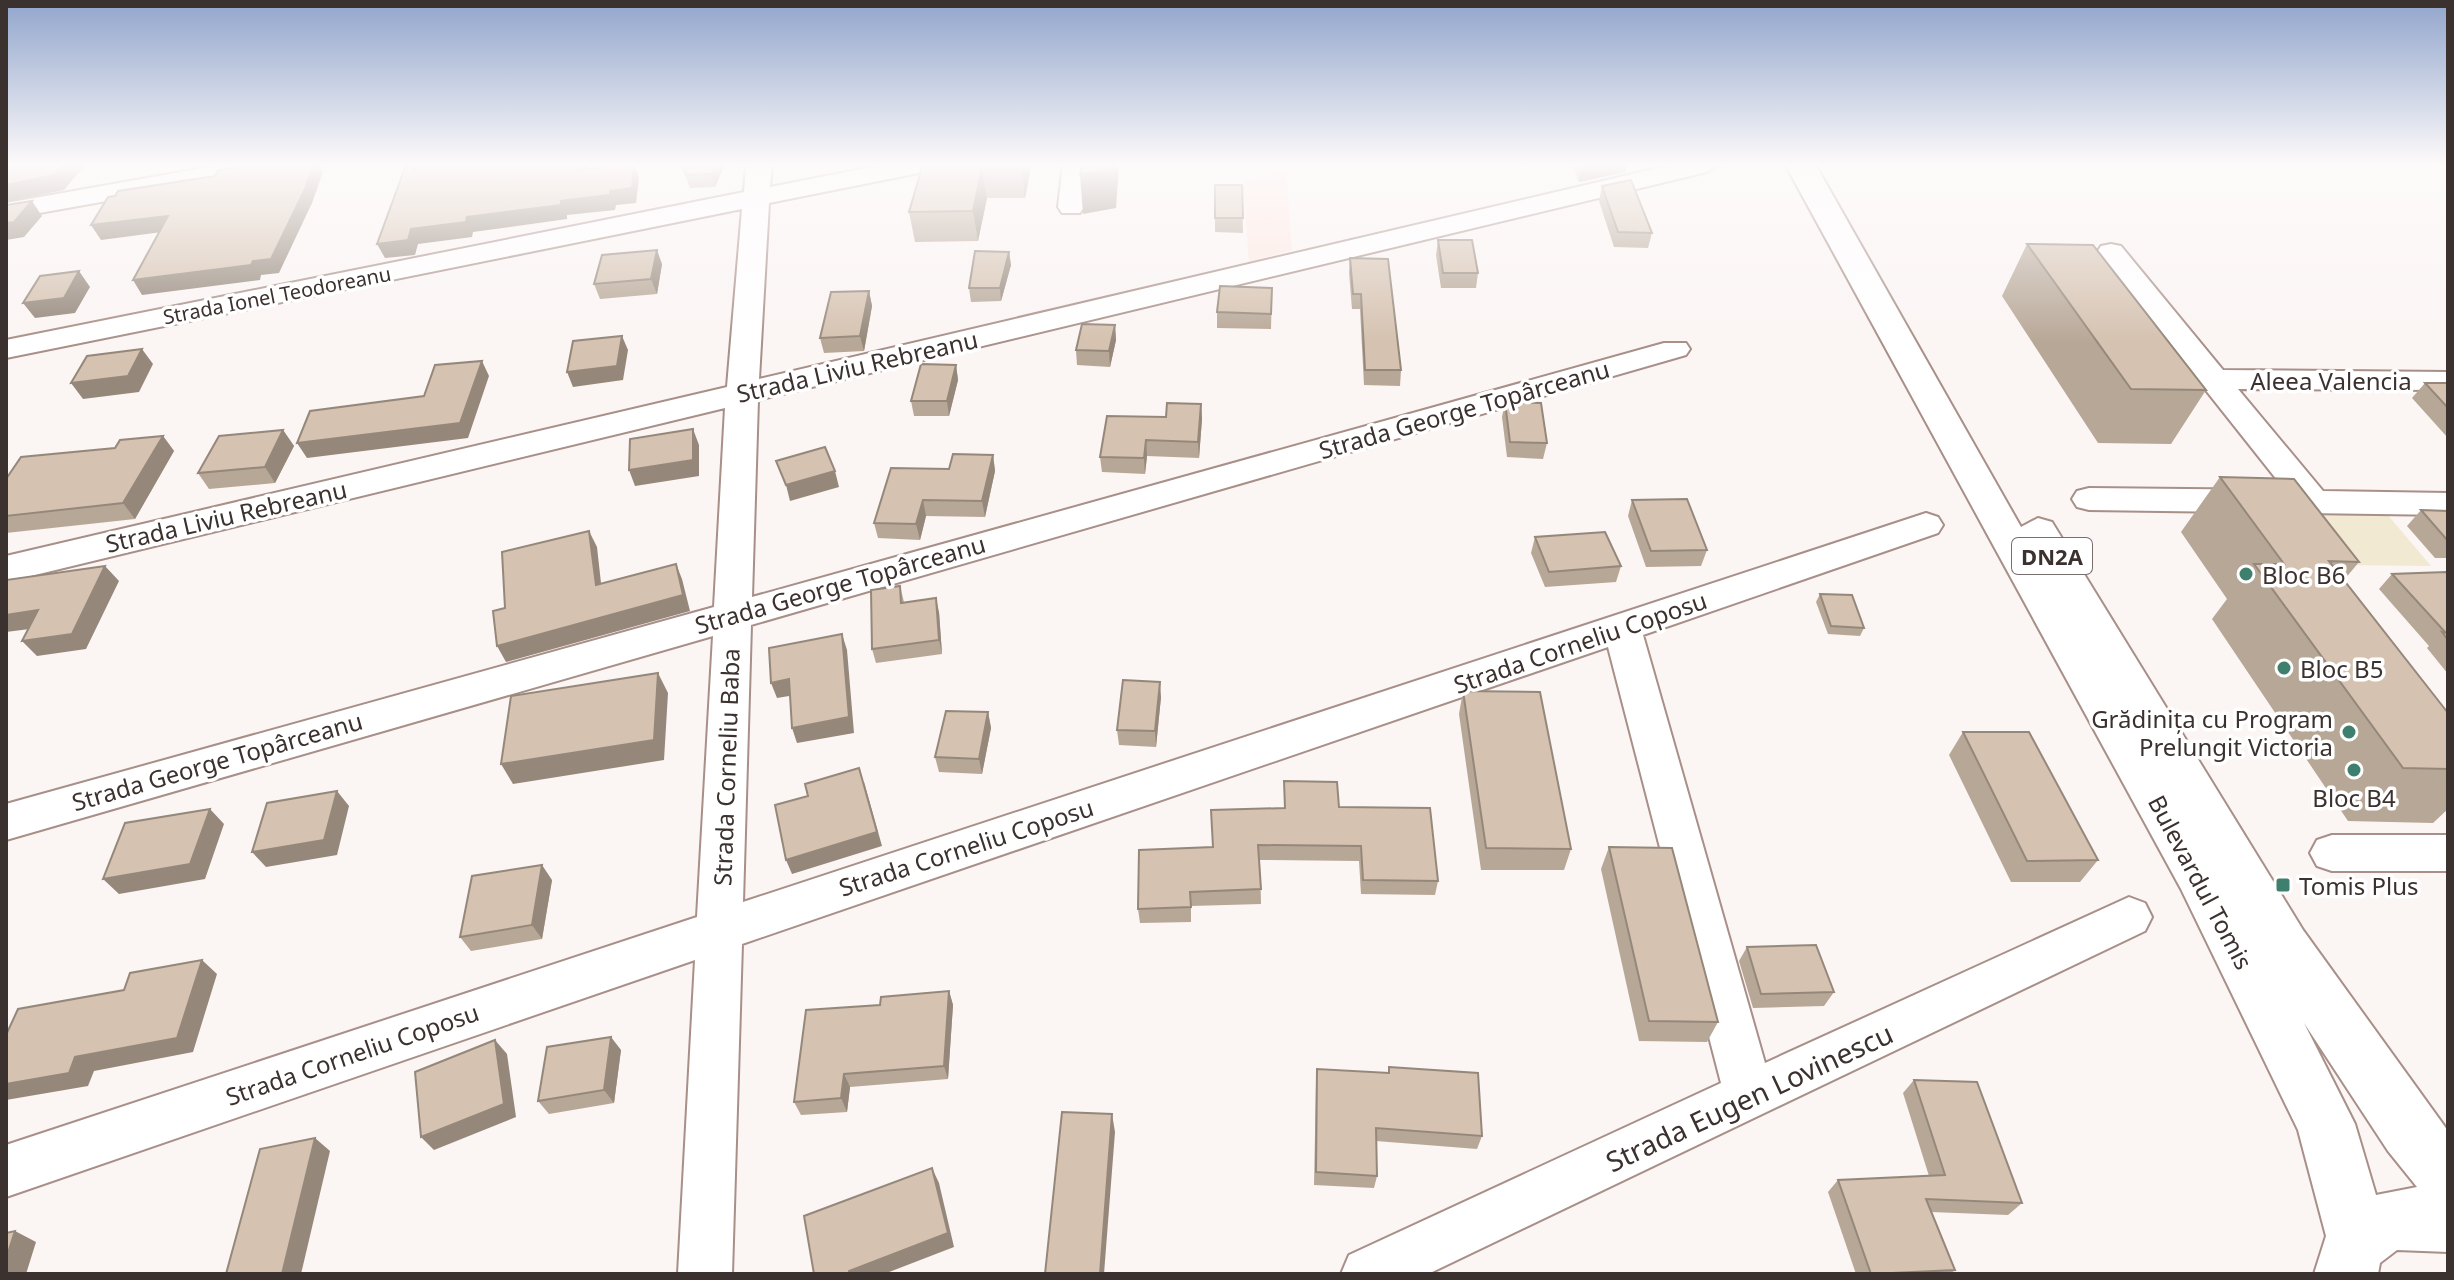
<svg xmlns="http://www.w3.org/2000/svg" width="2454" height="1280" font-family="'Noto Sans',sans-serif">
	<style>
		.built { fill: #fde7e1 }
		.green { fill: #f1e9d2 }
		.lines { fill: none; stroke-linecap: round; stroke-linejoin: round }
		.minor-casing { stroke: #a88f88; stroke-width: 4 }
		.primary-casing { stroke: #a88f88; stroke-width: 4 }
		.minor { fill: #fff; fill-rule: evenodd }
		.primary { fill: #fff; fill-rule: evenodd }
		.wall { fill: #b7a797 }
		.shaded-wall { fill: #95887b }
		.building { fill: #d5c2b0; stroke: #95887b; stroke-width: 2 }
		.poi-dot { fill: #3f7f6e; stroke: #fff; stroke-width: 3 }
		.labels { text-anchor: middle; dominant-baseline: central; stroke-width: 7; stroke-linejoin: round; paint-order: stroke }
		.far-street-label { font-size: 20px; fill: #3b312e; stroke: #fff }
		.shield { fill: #fff; stroke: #766f6d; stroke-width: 2 }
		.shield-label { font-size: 22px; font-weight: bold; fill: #3b312e }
		.street-label { font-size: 24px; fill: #3b312e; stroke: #fff }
		.poi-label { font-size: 24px; fill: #3b312e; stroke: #fff; text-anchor: start }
		.near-street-label { font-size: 28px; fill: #3b312e; stroke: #fff }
	</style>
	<rect width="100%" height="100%" fill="#fbf5f4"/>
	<path class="built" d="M1286,171L1292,250L1249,262L1243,182Z"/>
	<path class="green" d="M2306,512L2386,513L2431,566L2348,565Z"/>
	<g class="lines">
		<g class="minor-casing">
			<path id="minor" d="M226,164H281L268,172L6,219V203Z
				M746,164H772L770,187L887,164H937L924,172L769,203L759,379L1675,164H1720L1707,172L758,400L752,597L1664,343H1686L1690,349L1686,355L751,625L743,902L1926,513L1938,517L1943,525L1938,533L1643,635L1765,1063L2129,897L2145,903L2152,917L2145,931L1428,1274H1341L1349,1255L1721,1083L1608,647L742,944L732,1274H678L695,960L6,1197V1145L697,917L713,636L6,840V804L714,607L725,408L6,582V556L727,387L742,209L6,358V340L744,192Z
				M1063,164H1089L1084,207L1080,213H1062L1058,207Z
				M2111,244L2121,246L2223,370L2448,372V390L2238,389L2323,491L2448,493V515L2089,510L2077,507L2072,499L2077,491L2089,488L2285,490L2101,258L2097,252L2101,246Z
				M2332,835H2448V871H2332L2317,866L2310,853L2317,840Z"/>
		</g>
		<g class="primary-casing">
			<path id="primary" d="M1785,164H1815L2021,527L2038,518L2052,522L2303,930L2448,1131V1252L2397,1250L2380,1263L2378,1274H2314L2326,1236L2298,1130L2181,889ZM2304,1023L2388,1151L2417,1187L2376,1195L2355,1124Z"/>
		</g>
		<use href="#minor" class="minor"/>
		<use href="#primary" class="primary"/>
	</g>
	<path class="wall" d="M681,164H725L715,187L690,188Z
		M923,164L1031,167L1025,198H987L978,241L915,242L909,212Z
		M1572,164H1627L1625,172L1579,182Z
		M1215,185H1242L1243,233L1215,232Z
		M1602,186L1652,233L1648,248L1614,247L1599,201Z
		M1438,240L1478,273L1476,288H1441L1436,255Z
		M2027,244L2206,390L2171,444L2098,443L2002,296Z
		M1009,252L1011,265L1001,301L971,302L969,288Z
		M1350,258L1401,370L1400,386L1364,385L1360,309H1352L1349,273Z
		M662,264L657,294L600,299L594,284Z
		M1272,288L1271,329L1217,328V312Z
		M869,291L872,306L864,351L824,353L820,338Z
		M1115,325L1116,340L1110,367L1077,365L1076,350Z
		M956,365L958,380L949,416H914L911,401Z
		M2425,383H2448V438L2412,398Z
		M1505,402L1547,443L1543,459L1507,457L1502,417Z
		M1201,404L1202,419L1199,458L1147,456L1145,474L1102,472L1100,457L1166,417Z
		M283,430L294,446L275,483L209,489L198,473Z
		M163,436L174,451L135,519L6,533V479L115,448Z
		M993,455L995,471L985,517L926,516L920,540L878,538L874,523L949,469Z
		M2220,477L2359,562L2344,580L2448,713V809L2433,823L2348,821L2212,619L2227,599L2181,532Z
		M1632,500L1707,550L1701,566L1646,567L1628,516Z
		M2421,510L2448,511V558H2435L2407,526Z
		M1535,537L1621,566L1616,582L1545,587L1531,553Z
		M2392,574H2448V674L2427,648L2429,646L2379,589Z
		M900,586L904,602L939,612L942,654L876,663L872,649Z
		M1820,594L1864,628L1860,636L1828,634L1816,602Z
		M1463,691L1571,849L1564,870H1481L1459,714Z
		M1161,697L1156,747L1119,745L1117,730Z
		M988,712L991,728L982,774L939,772L935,757Z
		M1963,732L2098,860L2080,882H2011L1949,755Z
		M1284,781L1339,807L1438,881L1435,895L1361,894L1359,861L1260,860L1261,904L1191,906V922L1140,923L1138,909L1284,808Z
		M1609,847L1718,1022L1707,1042L1639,1041L1601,869Z
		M552,880L542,939L471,951L460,937Z
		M1747,947L1834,992L1824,1006L1753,1008L1739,961Z
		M949,991L953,1005L948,1079L850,1087L847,1112L801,1115L794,1102L880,1005Z
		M621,1050L614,1103L549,1114L538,1101Z
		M1389,1067L1482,1136L1477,1149L1376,1141L1377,1176L1374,1188L1314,1185L1316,1082L1317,1069L1388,1073Z
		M1914,1080L2022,1203L2008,1215L1931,1212L1955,1270L1950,1274H1856L1828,1192L1838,1180L1929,1176L1903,1093Z"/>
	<path class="shaded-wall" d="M64,164H86L64,190L6,202V185Z
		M314,164H319L323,172L312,203L279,273L261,275L260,280L142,295L133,280Z
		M579,164H588L582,184L577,170Z
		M634,164L639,178L636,203L616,205L615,210L567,215V219L473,232L472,237L418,244L415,255L385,258L377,244L411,229L467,217L561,201L610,191Z
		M716,164H725L715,187L711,174Z
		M1023,164H1031V167L1025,198L1022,169Z
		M1113,164H1119L1116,208L1083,214L1080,174Z
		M1582,164H1627L1625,172L1579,182Z
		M982,168L987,198L978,241L973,211Z
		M32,201L42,216L24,237L6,240V223Z
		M168,216L177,230L101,240L91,225Z
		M657,250L662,264L657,294L651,279Z
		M1009,252L1011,265L1001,301L1000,288Z
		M79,271L90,287L75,313L35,318L23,303Z
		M869,291L872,306L864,351L860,336Z
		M1115,325L1116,340L1110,367L1109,351Z
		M622,336L628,350L623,380L573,387L567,372Z
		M142,349L153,364L139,392L83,399L71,383Z
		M482,361L489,376L468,438L307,458L297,443L460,423Z
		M956,365L958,380L949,416L947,401Z
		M1201,404L1202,419L1199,458L1198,442Z
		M693,429L699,445V476L635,486L629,470Z
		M283,430L294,446L275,483L265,467Z
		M163,436L174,451L135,519L123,503Z
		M1146,440L1147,456L1145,474L1144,458Z
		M993,455L995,471L985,517L982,501Z
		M835,471L839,487L790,501L786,485Z
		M923,500L926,516L920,540L916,524Z
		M589,531L597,547L603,601L596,585Z
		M676,564L682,579L690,611L506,662L497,646Z
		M105,566L119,581L86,649L37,656L22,641Z
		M936,598L939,612L942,654L939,640Z
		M38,610L53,626L6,632V615Z
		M842,634L847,650L854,733L797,743L792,728Z
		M658,673L668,693L664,760L513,784L501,764Z
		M789,679L795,695L777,698L771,683Z
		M1160,682L1161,697L1156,747L1155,731Z
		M988,712L991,728L982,774L979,759Z
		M864,782L882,846L792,874L786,860Z
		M337,791L349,806L337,855L266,867L252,852Z
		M210,809L224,824L205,879L119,894L103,879Z
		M542,865L552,880L542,939L532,925Z
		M202,960L217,974L193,1052L94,1071L88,1086L6,1100V1084L75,1057Z
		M949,991L953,1005L948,1079L944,1066Z
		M611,1037L621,1050L614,1103L604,1090Z
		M495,1040L507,1054L516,1117L434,1150L421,1137Z
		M844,1074L850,1087L847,1112L841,1098Z
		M1112,1114L1115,1132L1104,1274H1100Z
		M315,1138L330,1151L301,1274H282Z
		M932,1168L939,1183L954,1247L884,1274H850L849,1271Z
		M15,1231L36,1242L26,1274H6V1259Z"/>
	<path class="building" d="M8,164H64L54,175L6,185V165Z
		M254,164H285L283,167L296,164H314L305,189L271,259L253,261L251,265L133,280L168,216L91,225L108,197L115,196L118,191L215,176L218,170L245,167Z
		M417,164H579L577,170L634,164L632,188L610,191V195L561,201V205L467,217L466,222L411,229L408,240L377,244L406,165L415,170Z
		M681,164H716L711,174L686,175Z
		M923,164H1023L1022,169L982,168L973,211L909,212Z
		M1082,164H1113V168L1080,174Z
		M1631,180L1652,233L1618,232L1602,186Z
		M1215,185H1242L1243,218H1215Z
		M32,201L14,222L6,223V205Z
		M1438,240H1472L1478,273H1443Z
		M2027,244L2093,245L2206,390L2131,389Z
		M657,250L651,279L594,284L602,255Z
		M975,251L1009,252L1000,288H969Z
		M1350,258L1388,259L1401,370H1365L1361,294H1353Z
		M79,271L64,298L23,303L40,276Z
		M1220,286L1272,288L1271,314L1217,312Z
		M869,291L860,336L820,338L831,292Z
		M1082,324L1115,325L1109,351L1076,350Z
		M622,336L617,366L567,372L573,341Z
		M142,349L128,376L71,383L87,356Z
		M482,361L460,423L297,443L310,411L424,396L435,365Z
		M921,364L956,365L947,401H911Z
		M2425,383H2448V408Z
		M1505,402L1541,403L1547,443L1510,442Z
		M1167,403L1201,404L1198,442L1146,440L1144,458L1100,457L1107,416L1166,417Z
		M693,429V460L629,470L630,439Z
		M283,430L265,467L198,473L219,436Z
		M163,436L123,503L6,516V479L21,457L115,448L120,440Z
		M825,447L835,471L786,485L776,461Z
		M953,454L993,455L982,501L923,500L916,524L874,523L891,468L949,469Z
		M2220,477L2294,479L2359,562L2329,561L2448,713V769L2403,768L2254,564H2284Z
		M1687,499L1707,550L1651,551L1632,500Z
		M2421,510L2448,511V541Z
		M589,531L596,585L676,564L683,595L497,646L493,611L505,608L502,552Z
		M1605,532L1621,566L1549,572L1535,537Z
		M105,566L72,634L22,641L38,610L6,615V580Z
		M2446,572L2448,574V640L2442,632L2446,633L2392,574Z
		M900,586L901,603L936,598L939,640L872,649L871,590Z
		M1820,594L1852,595L1864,628L1831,626Z
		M842,634L849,717L792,728L789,679L771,683L769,648Z
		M658,673L654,740L501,764L511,696Z
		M1123,680L1160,682L1155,731L1117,730Z
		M1463,691L1540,692L1571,849L1486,848Z
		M946,711L988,712L979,759L935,757Z
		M1963,732H2029L2098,860L2027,861Z
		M859,768L877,832L786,860L775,805L808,796L805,784Z
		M1284,781L1337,782L1339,807L1430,808L1438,881L1363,880L1361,846L1258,845L1261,889L1190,892L1191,907L1138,909L1139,850L1213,847L1211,810L1285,808Z
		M337,791L324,840L252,852L267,803Z
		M210,809L190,864L103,879L125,823Z
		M1609,847L1672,848L1718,1022L1649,1021Z
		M542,865L532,925L460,937L472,876Z
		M1816,945L1834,992L1761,994L1747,947Z
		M202,960L177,1038L75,1057L69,1073L6,1084V1035L18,1009L124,990L130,973Z
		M949,991L944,1066L844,1074L841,1098L794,1102L806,1010L880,1005L881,997Z
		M611,1037L604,1090L538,1101L547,1047Z
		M495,1040L504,1104L421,1137L415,1072Z
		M1389,1067L1478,1073L1482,1136L1376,1128L1377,1176L1316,1172L1317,1069L1389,1073Z
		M1914,1080L1977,1082L2022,1203L1926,1199L1955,1270L1871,1274L1838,1180L1945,1175Z
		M1062,1112L1112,1114L1100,1274H1045Z
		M315,1138L282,1274H226L260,1149Z
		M932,1168L948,1233L849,1271L850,1274H814L804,1216Z
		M15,1231L6,1259V1233Z"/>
	<linearGradient id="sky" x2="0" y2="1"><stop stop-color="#91a5cc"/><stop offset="0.48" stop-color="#fdfafa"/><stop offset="1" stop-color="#fdfafa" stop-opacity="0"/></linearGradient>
	<rect width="2454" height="343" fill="url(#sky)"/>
	<g class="poi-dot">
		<circle cx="2246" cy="574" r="8"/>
		<circle cx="2284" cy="668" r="8"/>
		<circle cx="2349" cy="732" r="8"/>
		<circle cx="2354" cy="770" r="8"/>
		<rect x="2275" y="877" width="16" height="16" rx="4"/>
	</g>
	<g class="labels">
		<g class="far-street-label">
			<text transform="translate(277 295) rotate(-11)">Strada Ionel Teodoreanu</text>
		</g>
		<rect class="shield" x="2012" y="538" width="80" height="36" rx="6"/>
		<g class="shield-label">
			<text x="2052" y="556">DN2A</text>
		</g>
		<g class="street-label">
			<text transform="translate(857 366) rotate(-13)">Strada Liviu Rebreanu</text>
			<text x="2331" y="380">Aleea Valencia</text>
			<text transform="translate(1464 409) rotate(-16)">Strada George Topârceanu</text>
			<text transform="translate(226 516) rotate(-13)">Strada Liviu Rebreanu</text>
			<text transform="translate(840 584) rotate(-16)">Strada George Topârceanu</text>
			<text transform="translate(1580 642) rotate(-19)">Strada Corneliu Coposu</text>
			<text transform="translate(217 761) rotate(-16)">Strada George Topârceanu</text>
			<text transform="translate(726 767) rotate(-88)">Strada Corneliu Baba</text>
			<text transform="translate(966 847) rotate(-18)">Strada Corneliu Coposu</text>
			<text transform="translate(2201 882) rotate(62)">Bulevardul Tomis</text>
			<text transform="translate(352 1054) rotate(-19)">Strada Corneliu Coposu</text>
		</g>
		<g class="poi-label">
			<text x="2262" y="574">Bloc B6</text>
			<text x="2300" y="668">Bloc B5</text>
			<text x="2333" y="718" text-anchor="end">Grădinița cu Program<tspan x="2333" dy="28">Prelungit Victoria</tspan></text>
			<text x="2354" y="797" text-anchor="middle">Bloc B4</text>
			<text x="2299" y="885">Tomis Plus</text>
		</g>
		<g class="near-street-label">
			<text transform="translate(1749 1097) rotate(-25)">Strada Eugen Lovinescu</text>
		</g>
	</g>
	<rect width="2454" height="1280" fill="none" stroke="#3b312e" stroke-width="16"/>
</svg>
